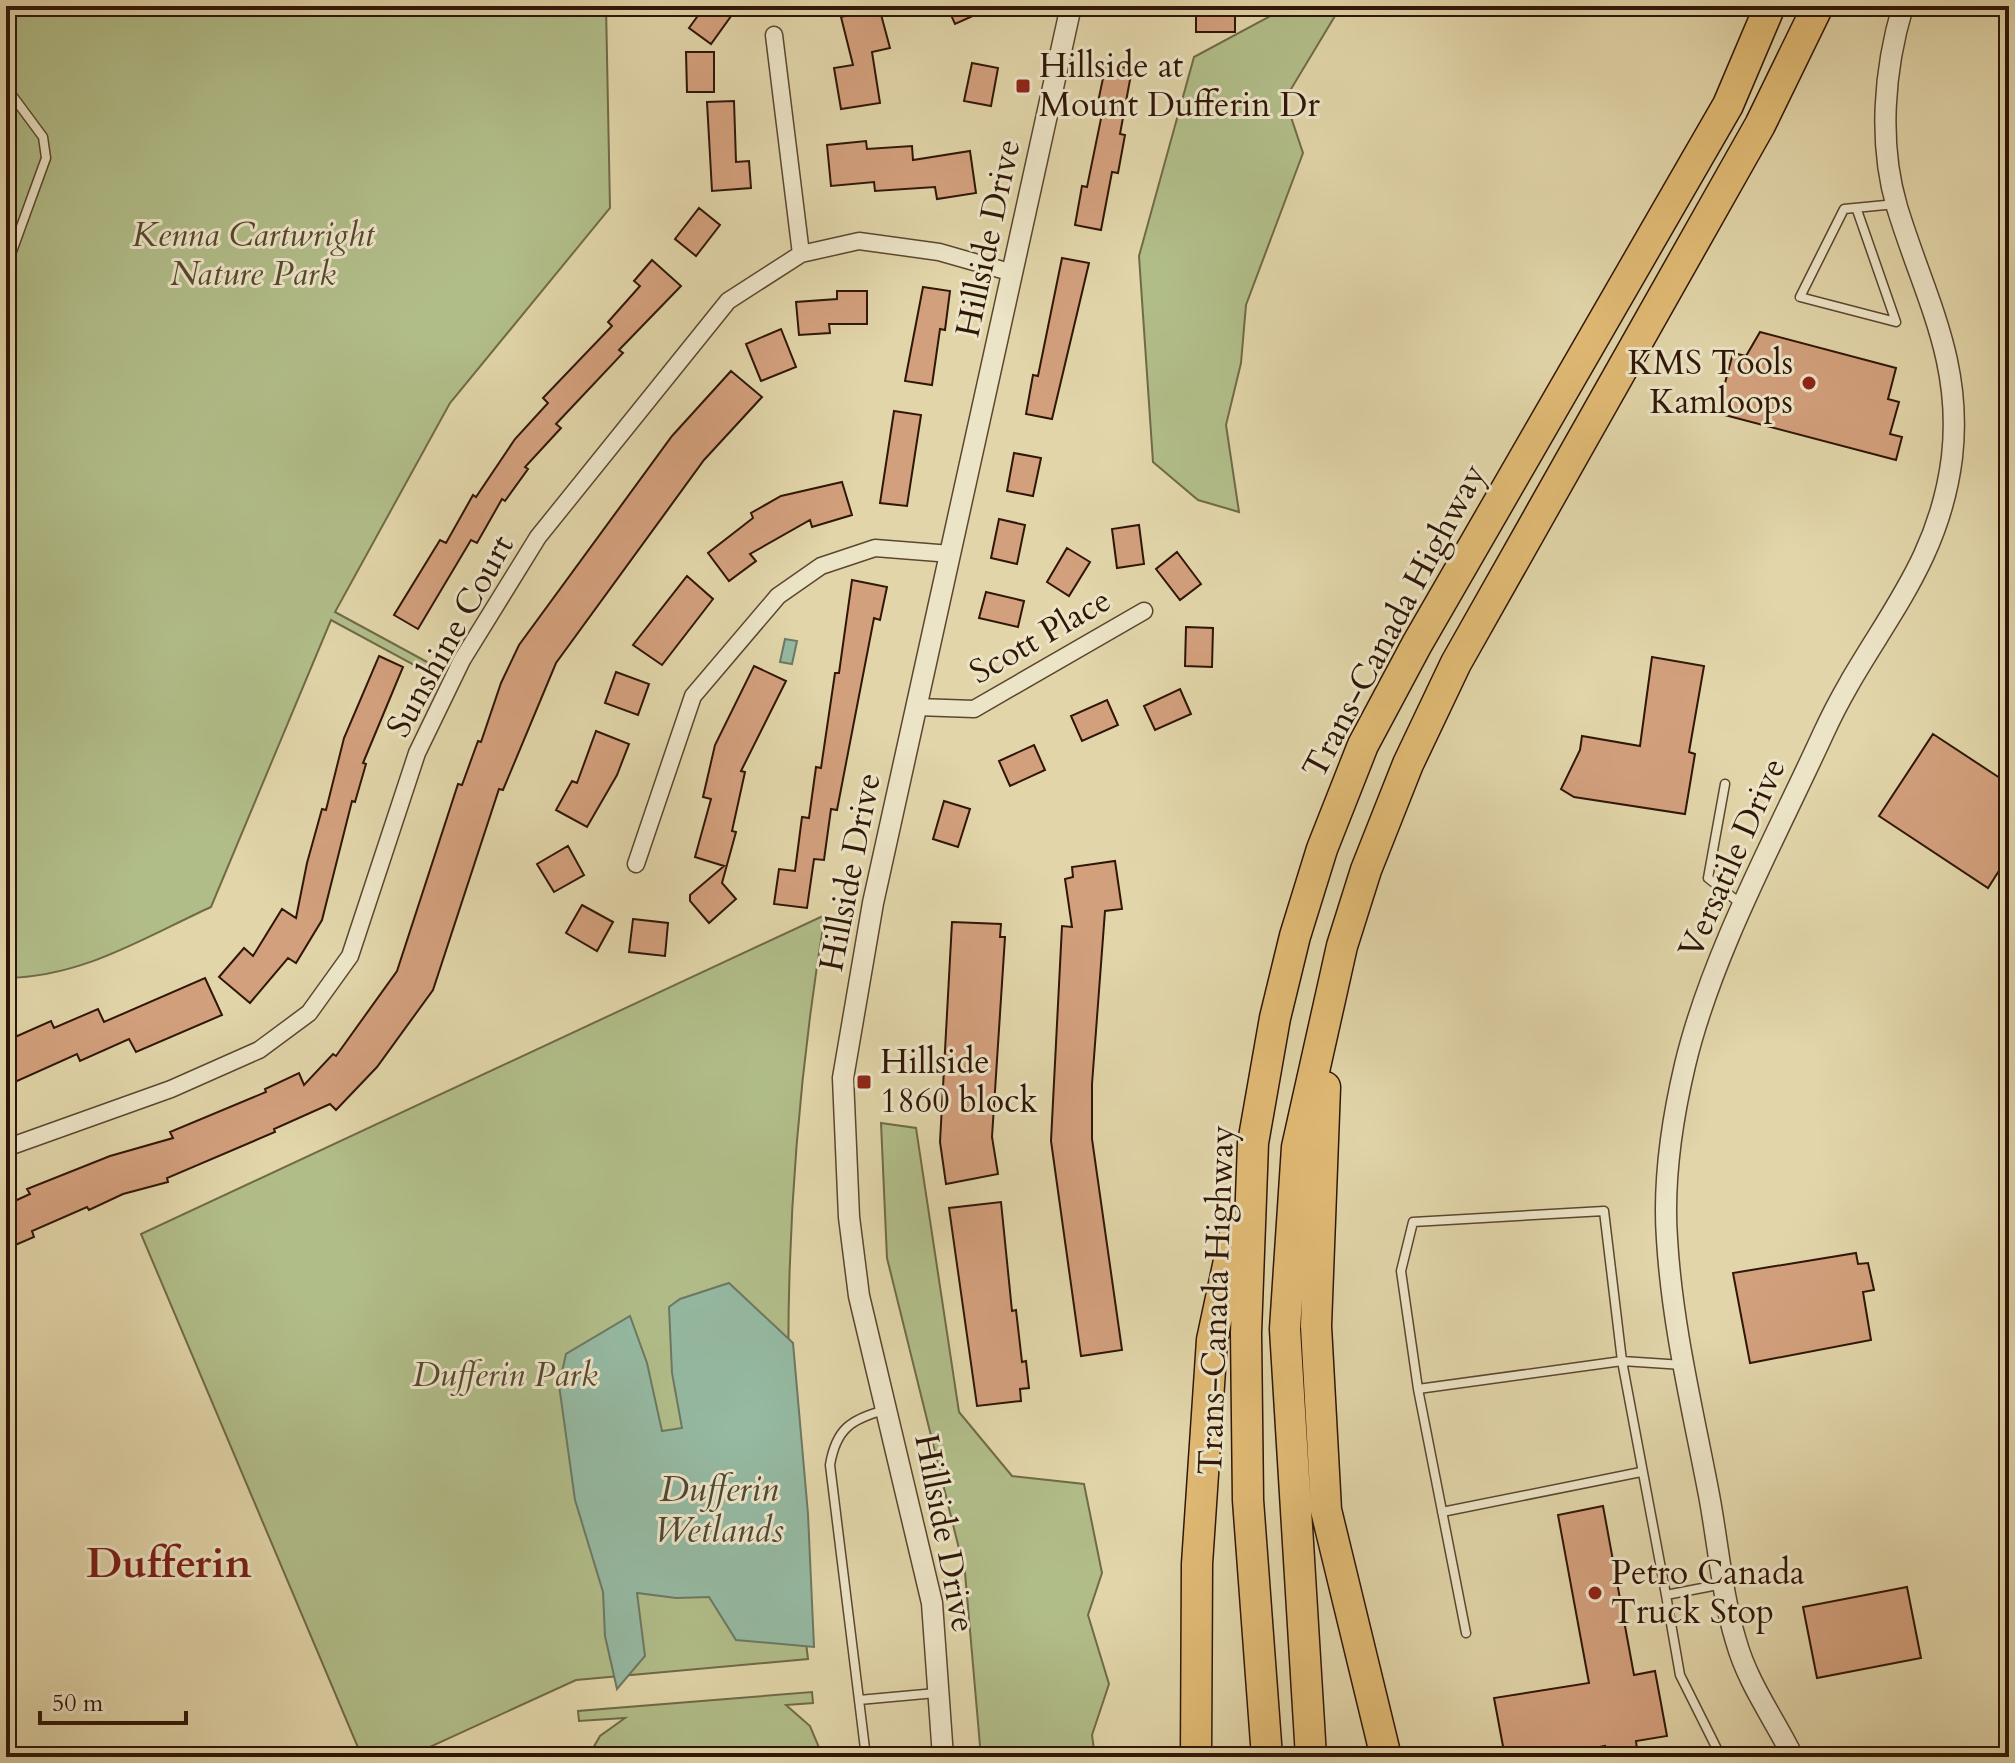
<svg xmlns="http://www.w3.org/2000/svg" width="2015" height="1763" font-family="Cardo,serif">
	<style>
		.green { fill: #b1bd89; stroke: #706a48; stroke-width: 2 }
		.water { fill: #95b9a2; stroke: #6d7864; stroke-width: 2 }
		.building { fill: #d3a07d; stroke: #301607; stroke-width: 2 }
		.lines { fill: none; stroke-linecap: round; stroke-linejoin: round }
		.service-casing { stroke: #5c4630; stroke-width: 11 }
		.minor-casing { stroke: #5c4630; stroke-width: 19 }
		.tertiary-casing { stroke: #5c4630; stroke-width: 23 }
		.motorway-casing { stroke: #301607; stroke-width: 33 }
		.service { stroke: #ece4c7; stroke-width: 8 }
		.minor { stroke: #ece4c7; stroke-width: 16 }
		.tertiary { stroke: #ece4c7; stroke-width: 20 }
		.motorway { stroke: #e0ba74; stroke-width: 30 }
		.poi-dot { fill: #8f2418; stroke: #ece4c7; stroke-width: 3 }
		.labels { text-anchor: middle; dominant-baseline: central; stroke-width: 6; stroke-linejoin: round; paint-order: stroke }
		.poi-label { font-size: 34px; fill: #301607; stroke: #ece4c7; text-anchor: start }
		.park-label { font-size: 34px; font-style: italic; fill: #57482e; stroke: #ece4c7 }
		.street-label { font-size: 34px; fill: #301607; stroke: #ece4c7 }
		.water-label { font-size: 36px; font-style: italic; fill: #4e4736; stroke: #ece4c7 }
		.district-label { font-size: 42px; font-weight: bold; fill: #7a1f14; stroke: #ece4c7 }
	</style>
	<rect width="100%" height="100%" fill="#e1d5a9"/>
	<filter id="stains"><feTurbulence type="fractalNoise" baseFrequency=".0025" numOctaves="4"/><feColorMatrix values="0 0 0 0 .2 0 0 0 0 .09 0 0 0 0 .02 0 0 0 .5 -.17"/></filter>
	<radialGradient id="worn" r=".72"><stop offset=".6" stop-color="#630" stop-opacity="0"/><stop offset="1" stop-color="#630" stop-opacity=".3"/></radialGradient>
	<path class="green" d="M6,6H606L610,208L450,403L335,612L429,663L425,671L331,620L211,907C143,938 83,977 6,978Z
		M1289,6H1341L1285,99L1303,153L1246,305L1241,363L1226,425L1239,512L1198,500L1153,462L1139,256L1194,57Z
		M825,915C784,1162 776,1410 808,1659L576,1680L408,1757H362L141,1234Z
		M881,1123L916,1128L959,1412L1012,1476L1084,1484L1102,1573L1088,1615L1109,1684L1092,1735L1095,1757H981L965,1573L887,1258Z
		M812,1692L813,1703L786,1705L810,1726L823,1757H588L600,1736L625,1718L579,1721L578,1711Z"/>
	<path class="water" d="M785,639L797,641L792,664L780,662Z
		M729,1283L793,1343L808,1514L814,1647L736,1640L709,1597L676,1598L637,1593L645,1656L617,1689L605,1636L603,1592L575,1500L559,1385L566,1354L630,1316L647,1363L662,1431L682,1428L672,1373L669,1307L680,1299Z"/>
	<path class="building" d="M705,6H725L734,12L711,44L689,28Z
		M947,6H995L955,24Z
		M1196,6H1235V32H1196Z
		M879,7L890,48L872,52L880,103L841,109L834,68L853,65L841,17Z
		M686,52H714V92H687Z
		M972,63L998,68L991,106L964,101Z
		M1106,64L1132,69L1120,134L1125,135L1118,173L1112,172L1101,230L1075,225L1082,186L1087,187L1104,104L1098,102Z
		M734,101L736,162L749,161L751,188L712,191L707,102Z
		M866,141L867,149L912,146L913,160L970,151L976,193L937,199L935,187L875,191L874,182L831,186L827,145Z
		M699,208L720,225L696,256L675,239Z
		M1062,258L1089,263L1052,419L1026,414L1033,375L1038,376Z
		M652,260L681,286L619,350L623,353L556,424L561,428L525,467L528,469L505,501L502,499L477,543L471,540L418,629L394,615L440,540L446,543L473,495L476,497L515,439L548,403L543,398L612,326L608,322L640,286L634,281Z
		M923,287L950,291L945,330L940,329L932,385L905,381Z
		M837,291H867V324H829L830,333L799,335L796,302L837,299Z
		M781,329L796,367L761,381L746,344Z
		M1760,332L1896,368L1888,399L1899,402L1890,434L1902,437L1896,460L1717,413L1733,353L1746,356Z
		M731,371L762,397L704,460L556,663L503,790L499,789L433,990L377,1067L336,1110L330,1104L274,1129L275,1132L167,1178L168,1182L123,1194L89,1210L87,1207L32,1231L34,1237L6,1249V1205L30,1194L27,1189L110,1156L173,1138L170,1132L266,1092L265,1089L299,1073L304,1085L333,1054L336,1056L397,971L458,784L462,785L478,741L481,742L501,683L519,645L672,436Z
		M894,411L921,415L907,506L880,503Z
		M1014,453L1041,458L1033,496L1007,491Z
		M842,482L852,515L812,527L810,520L750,554L756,561L729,581L708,553L753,518L751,513L781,496Z
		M999,519L1025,525L1017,564L991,558Z
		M1139,525L1144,564L1117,568L1112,529Z
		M1067,548L1090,562L1069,596L1047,582Z
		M1177,552L1201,584L1180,600L1156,569Z
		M687,576L713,599L662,665L633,645Z
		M852,580L887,587L880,620L874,618L837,810L831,809L824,860L814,859L807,908L774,904L779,869L795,871L802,817L809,818L816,767L821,768L835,673H839Z
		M986,592L1024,601L1018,627L979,618Z
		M1186,627L1213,628L1212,667L1185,666Z
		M379,656L403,667L363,763L366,764L355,802L352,801L322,920L296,963L288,958L250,1003L219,977L244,948L253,956L282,909L296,918L307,863L322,809L326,810L344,738Z
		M1652,657L1704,666L1689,752L1695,754L1685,814L1574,797L1561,789L1580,750L1582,736L1640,746Z
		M754,666L786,681L741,771L745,772L732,831L736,832L722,883L736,899L709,923L690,901V895L724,866L695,857L711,799L703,797L715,745Z
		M616,672L649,684L638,715L605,703Z
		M1180,689L1191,714L1155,730L1144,706Z
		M1107,700L1118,725L1082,741L1071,716Z
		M596,731L629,744L617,775L587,827L556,810L572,781L577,783Z
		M1933,734L2009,784V855L1988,888L1879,816Z
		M1034,745L1045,770L1010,786L999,761Z
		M944,801L970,809L958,847L933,839Z
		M568,846L584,875L554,892L537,864Z
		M1115,861L1122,909L1105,911L1092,1084V1139L1122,1350L1081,1356L1051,1141L1062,926L1072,927L1065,879L1073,877L1072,867Z
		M582,905L613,922L597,951L566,933Z
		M633,919L668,923L665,956L629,952Z
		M952,922L1001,924L1000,937H1005L992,1137L998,1174L946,1184L940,1142Z
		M205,978L222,1015L136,1052L129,1039L80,1061L77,1054L6,1086V1041L51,1021L54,1028L98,1009L104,1022Z
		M1001,1202L1012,1311L1016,1310L1022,1362L1026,1361L1029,1388L1020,1389L1021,1401L977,1406L949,1208Z
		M1856,1253L1858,1264L1868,1263L1874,1290L1863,1292L1871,1340L1750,1363L1733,1273Z
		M1603,1506L1634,1675L1655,1671L1667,1736L1636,1741L1638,1757H1607L1605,1746L1546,1757H1505L1494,1698L1589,1683L1558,1515Z
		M1907,1587L1921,1658L1817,1678L1803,1607Z"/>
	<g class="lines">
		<g class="service-casing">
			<path id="service" d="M116,6H131
				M6,87L43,137L46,158L6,268
				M1857,210L1896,322L1800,297L1844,209L1896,204
				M1725,784L1708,878L1741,904
				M1418,1389L1466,1633
				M1442,1512L1641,1472
				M1666,1595L1622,1361L1604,1211L1413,1222L1401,1271L1418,1389L1622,1361L1683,1365
				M859,1700L830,1465C836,1429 851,1419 885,1410
				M866,1757L859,1700L936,1693
				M1721,1757L1680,1675L1666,1595L1723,1584"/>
		</g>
		<g class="minor-casing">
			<path id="minor" d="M774,35L801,254
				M917,707L974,709L1144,611
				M636,864L693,696L778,596L821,566L875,548L951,554
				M6,1148L171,1089L259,1050L309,1013L350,956L417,753L462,660L538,537L728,301L801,254L859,241L939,252L1013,273"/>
		</g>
		<g class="tertiary-casing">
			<path id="tertiary" d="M943,1757L932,1603L859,1296L849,1217L843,1078L873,903L1071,6
				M1793,1757C1774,1718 1748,1684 1736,1641C1722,1595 1718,1543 1709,1495C1693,1411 1672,1325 1667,1239C1663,1183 1672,1120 1685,1065C1711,955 1777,835 1824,732C1869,633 1938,573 1952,457C1963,360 1924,296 1897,207C1878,143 1884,69 1903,6"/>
		</g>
		<g class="motorway-casing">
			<path id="motorway" d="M1325,1087L1316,1326L1326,1510L1386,1757
				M1196,1757L1197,1564L1212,1340L1236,1228
				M1267,1757L1248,1500L1246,1333L1253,1143L1275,1018L1295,936L1322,849L1363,745L1417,644L1728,105L1770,6
				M1311,1757L1285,1329L1297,1147L1342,946L1366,870L1408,764L1456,663L1760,125L1818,6"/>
		</g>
		<use href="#service" class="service"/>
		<use href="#minor" class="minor"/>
		<use href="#tertiary" class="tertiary"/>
		<use href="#motorway" class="motorway"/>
	</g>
	<g class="poi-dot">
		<rect x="1015" y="78" width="16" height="16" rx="4"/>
		<circle cx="1809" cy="383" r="8"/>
		<rect x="856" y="1074" width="16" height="16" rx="4"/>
		<circle cx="1595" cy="1593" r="8"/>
	</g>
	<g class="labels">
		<g class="poi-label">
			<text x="1039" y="66">Hillside at<tspan x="1039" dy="39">Mount Dufferin Dr</tspan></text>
			<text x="1793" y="363" text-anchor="end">KMS Tools<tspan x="1793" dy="39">Kamloops</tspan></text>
			<text x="880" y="1062">Hillside<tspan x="880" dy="39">1860 block</tspan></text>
			<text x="1611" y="1573">Petro Canada<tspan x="1611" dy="39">Truck Stop</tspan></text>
		</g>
		<g class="park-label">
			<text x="253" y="235">Kenna Cartwright<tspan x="253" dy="39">Nature Park</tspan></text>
			<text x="505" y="1375">Dufferin Park</text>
		</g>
		<g class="street-label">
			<text transform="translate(988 238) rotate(-78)">Hillside Drive</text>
			<text transform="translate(1394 621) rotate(-62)">Trans-Canada Highway</text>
			<text transform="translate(450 636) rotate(-61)">Sunshine Court</text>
			<text transform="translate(1040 636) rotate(-30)">Scott Place</text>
			<text transform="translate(1732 858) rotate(-66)">Versatile Drive</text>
			<text transform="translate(850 872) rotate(-79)">Hillside Drive</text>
			<text transform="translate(1216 1300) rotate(-88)">Trans-Canada Highway</text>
			<text transform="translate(945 1533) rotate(79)">Hillside Drive</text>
		</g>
		<g class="water-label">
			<text x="719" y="1489">Dufferin<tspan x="719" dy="41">Wetlands</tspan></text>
		</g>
		<g class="district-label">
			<text x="169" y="1563">Dufferin</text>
		</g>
	</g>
	<rect width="2015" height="1763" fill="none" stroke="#e1d5a9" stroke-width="32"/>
	<rect x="8" y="8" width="1999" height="1747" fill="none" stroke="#301607" stroke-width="4"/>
	<rect x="16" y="16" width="1983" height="1731" fill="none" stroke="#301607" stroke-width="2"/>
	<path d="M40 1711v12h146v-12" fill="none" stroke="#301607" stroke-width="4"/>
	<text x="52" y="1711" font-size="24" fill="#301607" stroke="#ece4c7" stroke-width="6" paint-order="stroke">50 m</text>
	<rect width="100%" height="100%" filter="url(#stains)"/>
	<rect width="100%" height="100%" fill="url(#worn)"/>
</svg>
